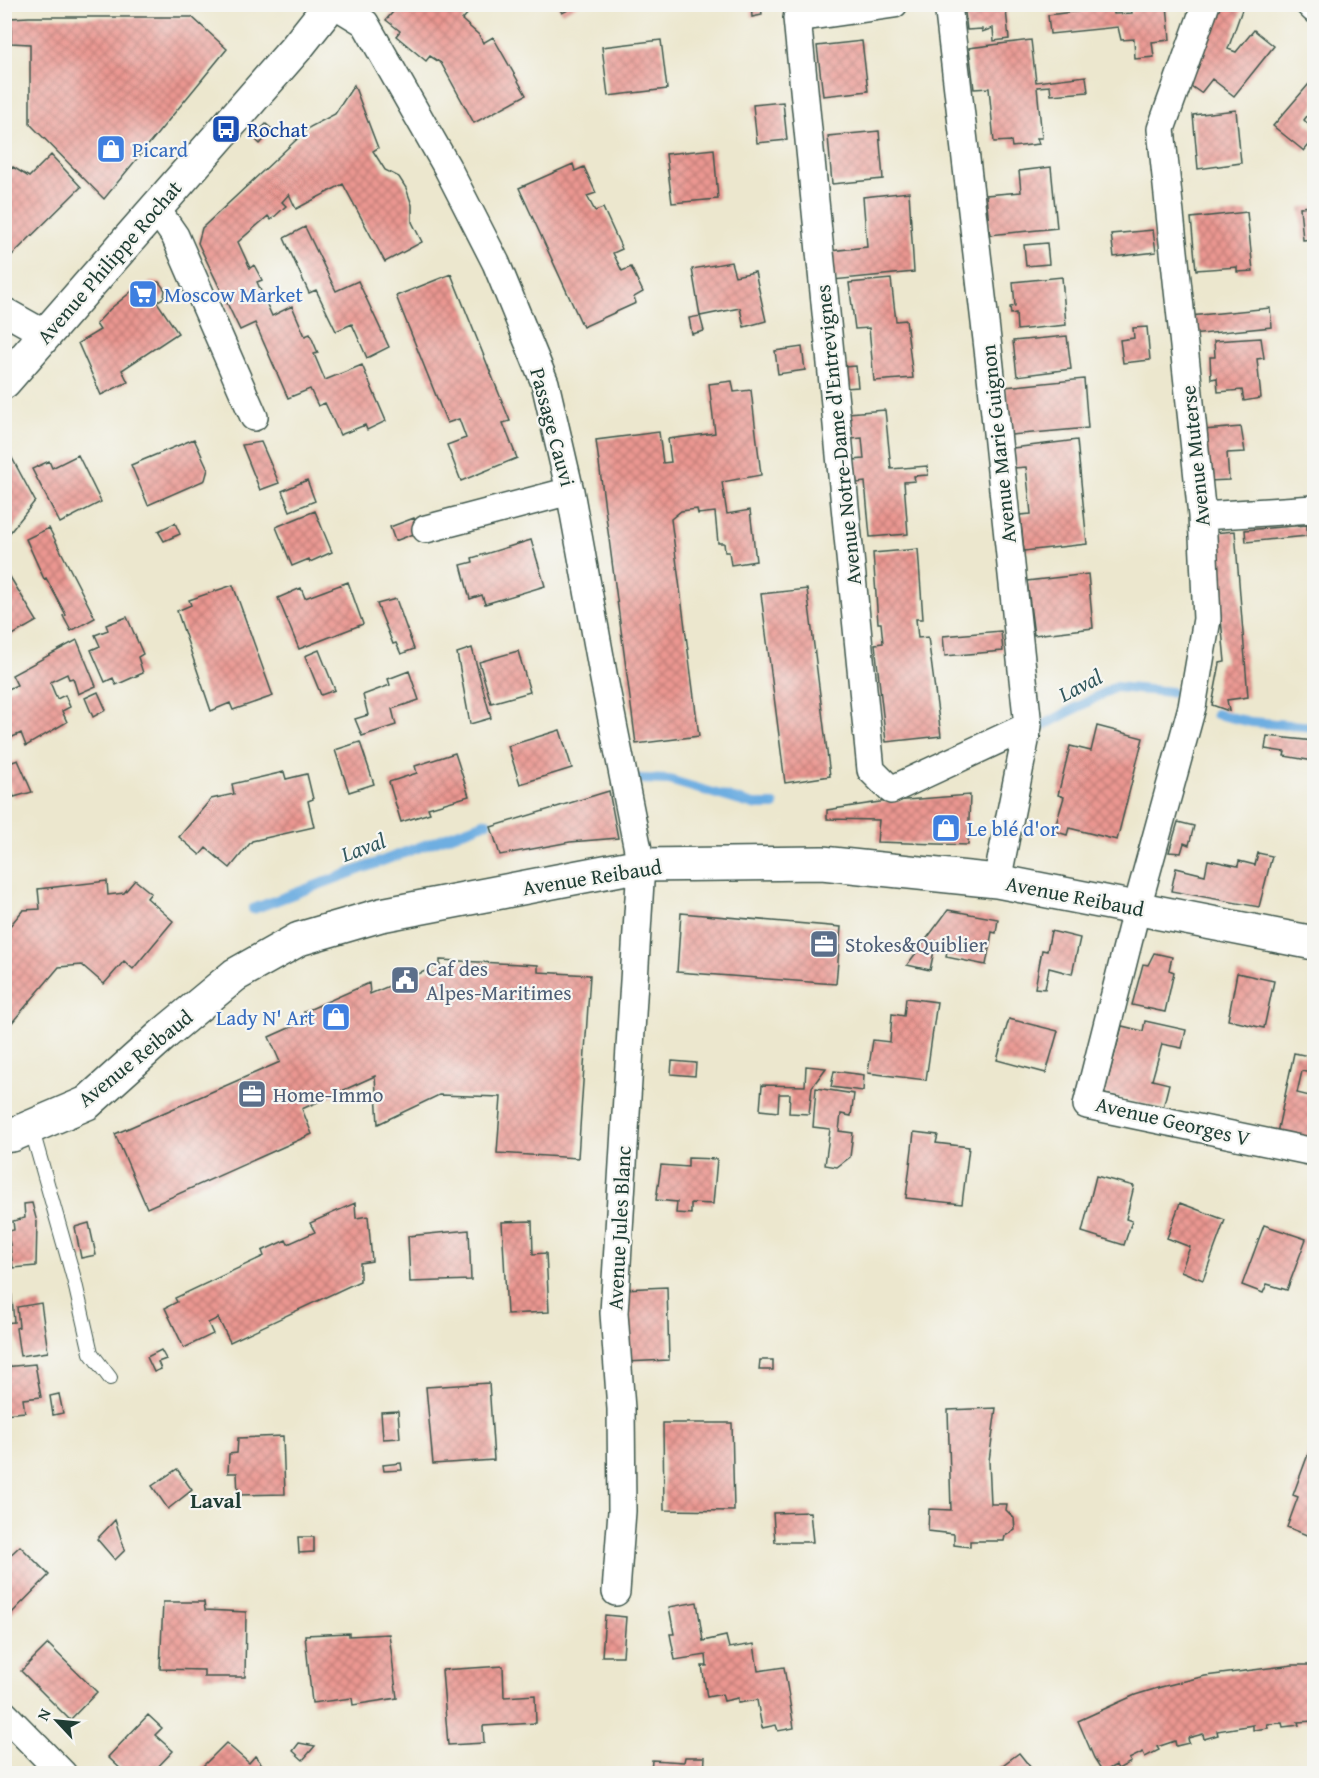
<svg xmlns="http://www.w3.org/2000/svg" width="1319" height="1778" font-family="'Gentium Book Plus',serif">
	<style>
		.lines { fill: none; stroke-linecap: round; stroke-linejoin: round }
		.stream { stroke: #6eaee1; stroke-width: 10 }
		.building { fill: url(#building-cross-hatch) }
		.service-casing { stroke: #3e564b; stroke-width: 16 }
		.minor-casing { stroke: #3e564b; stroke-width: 30 }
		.tertiary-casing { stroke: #3e564b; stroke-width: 36 }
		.primary-casing { stroke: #3e564b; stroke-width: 36 }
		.service { stroke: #fff; stroke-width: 14 }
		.minor { stroke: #fff; stroke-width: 27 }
		.tertiary { stroke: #fff; stroke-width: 33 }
		.primary { stroke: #fff; stroke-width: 33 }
		.labels { text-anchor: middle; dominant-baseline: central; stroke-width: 4.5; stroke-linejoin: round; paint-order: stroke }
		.transit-label { font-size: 21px; fill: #164399; stroke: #f6f6f2; text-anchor: start }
		.shop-label { font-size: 21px; fill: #366cbe; stroke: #f6f6f2; text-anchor: start }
		.street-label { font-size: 21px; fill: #1f3d34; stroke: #f6f6f2 }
		.service-label { font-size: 21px; fill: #4e5e75; stroke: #f6f6f2; text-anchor: start }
		.water-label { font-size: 22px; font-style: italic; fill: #33595f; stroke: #f6f6f2 }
		.neighbourhood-label { font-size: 22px; font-weight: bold; fill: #1f3d34; stroke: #f6f6f2 }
	</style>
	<defs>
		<pattern id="building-cross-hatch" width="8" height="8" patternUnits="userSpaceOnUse" patternTransform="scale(1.5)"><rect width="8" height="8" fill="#eb9791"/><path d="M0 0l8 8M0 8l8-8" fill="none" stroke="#be7c77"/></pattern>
	</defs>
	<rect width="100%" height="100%" fill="#f6f6f2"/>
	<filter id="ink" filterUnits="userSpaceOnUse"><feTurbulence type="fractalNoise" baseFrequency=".0167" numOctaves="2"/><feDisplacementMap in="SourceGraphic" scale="12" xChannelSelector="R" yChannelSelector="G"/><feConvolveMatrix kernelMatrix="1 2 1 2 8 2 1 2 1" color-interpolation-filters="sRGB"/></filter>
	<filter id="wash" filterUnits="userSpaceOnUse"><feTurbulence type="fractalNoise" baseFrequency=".008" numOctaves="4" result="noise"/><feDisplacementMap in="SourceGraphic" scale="24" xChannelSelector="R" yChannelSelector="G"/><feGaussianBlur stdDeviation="1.35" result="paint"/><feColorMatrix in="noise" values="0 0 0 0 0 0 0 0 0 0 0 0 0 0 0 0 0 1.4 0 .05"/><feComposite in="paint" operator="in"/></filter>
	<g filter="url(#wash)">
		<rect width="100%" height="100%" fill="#ece7ce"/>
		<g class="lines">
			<path class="stream" d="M1216,714L1251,722L1314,727
				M1044,725L1115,687L1171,692
				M641,779L669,780L754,805H774
				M253,909L487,822"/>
		</g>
		<g id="blocks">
			<path class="building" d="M400,4H476L462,20L479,35L483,43L493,37L526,95L474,123L441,63L430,56L426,61L396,36L400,31L386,20Z
				M557,4H580L562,13Z
				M751,4H761L762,15L752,17Z
				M964,4H1023V8L1006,10L1009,39L994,41L993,28L982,32V29L967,30Z
				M1131,4H1167L1170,40L1152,42L1154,57L1135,59L1134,39L1121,40L1118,27L1050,34L1048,15L1113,7L1114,14L1132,13Z
				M1215,4H1244L1228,49L1236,52L1254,30L1274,46L1234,96L1212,79L1201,93L1188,84Z
				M29,17H192L227,49L104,199L30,124V44L11,43V18Z
				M661,40L667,89L608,96L602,47Z
				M1031,40L1036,82L1086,76L1088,92L1051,95L1050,86L1037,87L1042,138H1037L1039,144L1012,147L1011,141L994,142L989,88L974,89L969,48Z
				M862,41L868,91L823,96L817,46Z
				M1314,78V107L1304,120L1314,130V139L1304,151L1273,126Z
				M354,85L378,148L373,151L385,170L399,177L406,188L412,205V222L422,242L385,262L343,184L296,209L289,194L282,202L286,206L271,220L268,216L238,242L250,268L254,265L262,280L257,282L272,316L292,306L305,336L310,334L318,353L314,354L325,380L362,365L386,421L367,430L365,425L340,435L325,403L318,406L310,389L288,398L255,323L240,330L198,243L202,228L310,127L335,114Z
				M783,102L787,140L757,143L753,105Z
				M1236,110L1241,163L1198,169L1193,115Z
				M266,124L273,130L260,144L253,137Z
				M879,131L883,179L832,184L828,136Z
				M714,149L718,199L672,203L666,154Z
				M51,155L81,187L4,263V176L13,167L29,177Z
				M573,164L575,171L584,167L596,193L587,196L595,211L603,208L622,249L613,253L622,271L631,267L643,292L634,297L636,303L583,327L519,188Z
				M1051,167L1057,228L990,235L986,195L1021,192L1019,171Z
				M909,192L914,272L833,280L830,251L867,247L863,197Z
				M1314,206V239L1303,240L1300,207Z
				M1247,212L1253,271L1237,272V267L1196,270L1191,218Z
				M305,227L336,291L358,281L389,347L367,358L352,324L336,331L316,290L309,293L284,238Z
				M1153,230L1156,252L1114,257L1111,234Z
				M1047,243L1049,264L1026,266L1024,245Z
				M731,262L735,276L755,272L766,321L744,327L740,308L700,316L692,269Z
				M451,274L510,421L503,423L517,458L461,481L447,445L466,438L459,419L447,423L396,296Z
				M1062,277L1066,325L1017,330L1016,313L1011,314L1010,307L1015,306L1013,282Z
				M891,279L896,321L906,320L913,378L874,381L869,328L855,329L849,283Z
				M151,282H159L165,290L164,297L157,302L178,333L122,370L128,382L101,395L78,343L100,330L96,324L110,309L142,283L145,286Z
				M1270,308L1272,327L1191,335L1190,316Z
				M700,316L704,331L692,334L689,318Z
				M1147,327L1150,360L1123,363L1120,340L1134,338L1133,328Z
				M1067,336L1071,369L1017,376L1013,341Z
				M1261,338L1264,358L1257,359L1261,398L1244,401L1242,390L1218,392L1217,378L1211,379L1210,357H1215L1214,341Z
				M802,347L805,370L778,374L775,351Z
				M856,366L858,387L845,388L843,367Z
				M1084,379L1088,428L1011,435L1005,387Z
				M732,381L734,392L751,390L761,475L722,482L727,514L750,510L756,561L731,565L729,552H725L724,543H718L715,512L698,514L697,509L681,511L671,519L699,736L636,744L596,440L659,432L663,463L671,462L668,439L715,433L709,384Z
				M885,410L891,469L927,466L928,475L914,476L915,481L904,482L908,534L870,537L865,482L857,483L853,460L864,459L862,438L851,439L848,413Z
				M1310,426H1314V458H1313Z
				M1241,427L1245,452L1227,453L1229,480L1208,481L1203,430Z
				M194,439L208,469L205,480L148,505L131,465Z
				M1077,440L1087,544L1024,551L1020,515L1031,514L1026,467L1014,468L1013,448Z
				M261,442L279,483L260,490L242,445Z
				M4,443L35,501L4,540Z
				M78,455L101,502L60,523L32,469L49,461L52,468Z
				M307,480L315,501L290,511L282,491Z
				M315,511L332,552L310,562L309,559L292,566L276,527Z
				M414,518L419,532L395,541L390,527Z
				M175,523L180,534L164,541L158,531Z
				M1307,525V536L1246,542L1245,530Z
				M49,528L95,618L71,631L63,616L66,615L46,578L44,579L26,539Z
				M1235,531L1248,697L1227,700L1229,711L1212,705L1220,663L1225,662L1213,533Z
				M531,540L545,586L485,604L482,595L470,599L461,565L473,562L472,558Z
				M918,549L923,619H916L918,638L928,637L941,736L886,742L875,644L883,643L881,623H878L873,553Z
				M4,567L37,621L4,640Z
				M1088,574L1093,628L1034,635L1027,581Z
				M348,582L363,624L299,649L278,598L301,588L305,598Z
				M233,585L273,696L233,710L230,703L211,711L177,611L191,605L189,600Z
				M807,589L830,776L785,783L761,594Z
				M396,599L414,649L401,654L396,643L393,644L377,604Z
				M127,617L143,654L138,657L143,673L116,685L113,678L105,682L91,650L100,646L95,635L108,630L106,625Z
				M1001,631L1003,651L945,656L943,636Z
				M77,640L96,686L78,694L73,678L69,679L67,674L50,682L57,699L65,695L70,707L62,711L67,722L26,746L21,733L4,741V691L17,685L12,675Z
				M472,648L491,718L470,724L457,653Z
				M319,650L335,690L321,695L305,656Z
				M518,651L530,692L491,703L479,662Z
				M409,671L419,700L392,709L396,725L362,736L355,719L368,715L363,695L390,685L388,679Z
				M98,692L106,710L93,717L85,698Z
				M1097,726L1143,738L1117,840L1069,828L1067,835L1054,831L1064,797L1058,795L1070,746L1091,751Z
				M560,730L572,768L520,784L508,746Z
				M1267,736L1314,741V761L1284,756L1285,752L1265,749Z
				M360,742L374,784L349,792L335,750Z
				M455,753L469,796L428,808L430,813L401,822L389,782L417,773L415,766Z
				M18,760L32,792L14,797L4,773V765Z
				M284,772L286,779L307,774L313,799L308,801L314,827L252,841L230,868L206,848L200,855L179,837L211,799L234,794L232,784Z
				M609,791L618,838L570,842L500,855L491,827Z
				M970,795L968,845L877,842L879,820L827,819V810L880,802Z
				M1178,822L1194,826L1189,845L1184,843L1181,853L1169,852Z
				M1258,853L1272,856L1259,907L1171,891L1176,868L1205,875L1208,860L1238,866L1239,861L1255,865Z
				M135,880L151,893L147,898L173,921L133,969L124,961L104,984L82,965L59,967L4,1032V933L23,910L40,909L38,889L107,881L108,895L124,893Z
				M948,910L998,919L996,933L992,932L986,965L946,957L948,943L936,941L930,970L907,965Z
				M681,913L841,927L836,984L677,972Z
				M1051,931L1080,938L1072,974L1049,968L1045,989L1035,988L1042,950L1047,951Z
				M1154,953L1172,957L1169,970L1174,972L1165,1012L1132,1005L1143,964L1148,965Z
				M440,960L538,965V972L590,975L578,1158L497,1153L501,1097L439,1095L378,1124L375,1076L302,1109L312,1134L147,1208L115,1134L280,1062L269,1037L307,1020L304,1012L369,983L370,994L440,965Z
				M1237,973L1274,981L1264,1028L1228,1020Z
				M906,998L937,1002L926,1080L868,1073L873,1040L890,1042L892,1014L904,1016Z
				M1009,1019L1058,1031L1046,1073L997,1060Z
				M1145,1021L1186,1030L1182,1048L1162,1044L1152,1080L1169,1084L1163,1108L1104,1094L1122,1026L1143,1031Z
				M1294,1053L1314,1057V1074L1302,1071L1297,1093L1314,1097V1142L1277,1133Z
				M672,1061L696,1063L695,1076L671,1074Z
				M806,1066L826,1068L812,1087L809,1114L789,1113L790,1094H779L778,1112L760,1110L762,1085L805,1086Z
				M834,1071L864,1075L863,1091L831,1087Z
				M816,1088L854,1094L851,1116L841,1114L839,1131L853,1133L850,1157L837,1167L825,1165L830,1129L813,1127Z
				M914,1132L938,1135L936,1143L969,1147L962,1204L906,1198Z
				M688,1158L717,1159L713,1204L691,1203V1214L676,1213L677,1202L656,1200L661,1165L688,1167Z
				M1096,1176L1134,1186L1126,1219L1132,1221L1124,1245L1082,1232Z
				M32,1203L37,1222L36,1266L13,1268L8,1231L14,1230L13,1221L25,1218L24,1204Z
				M355,1203L356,1218L368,1216L372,1261L360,1263V1281L230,1342L218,1318L208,1323L213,1334L184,1348L165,1308L177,1302L175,1298L264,1256L262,1251L286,1240L288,1244L315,1232L310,1223Z
				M1180,1203L1225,1220L1203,1280L1181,1271L1190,1247L1167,1238Z
				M532,1221L533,1254L546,1253L549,1312L507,1314L502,1222Z
				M89,1223L96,1255L81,1258L75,1227Z
				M1264,1225L1306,1239L1287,1290L1267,1284L1263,1293L1242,1285Z
				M469,1230L471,1280L410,1282L408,1236Z
				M11,1287L14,1322L4,1323V1288Z
				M667,1287L669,1360L625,1362L624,1289Z
				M41,1303L48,1352L20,1356L16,1328L19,1327L17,1307Z
				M161,1350L166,1359L158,1362L161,1369L154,1372L147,1357Z
				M760,1360H773V1370H759Z
				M35,1364L41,1397L23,1399L25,1412L4,1414V1367Z
				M489,1383L494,1460L433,1464L426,1387Z
				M59,1394L63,1413L53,1415L50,1396Z
				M996,1408L989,1461L991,1504H1007L1006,1510L1014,1518L1015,1530L1005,1536L1004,1541H970V1547L954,1545V1534L928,1531L929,1509L951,1510L948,1410Z
				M398,1411L400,1438L383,1439L381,1412Z
				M663,1423H732L734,1511L664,1510Z
				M283,1436L285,1494L238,1495L237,1473H228L229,1454L237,1453L238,1438Z
				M1310,1449L1314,1450V1538L1287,1527L1298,1497L1293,1495Z
				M401,1463L402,1470L384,1471L383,1465Z
				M177,1469L192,1490L168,1509L152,1486Z
				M810,1512L813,1542H775L773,1513Z
				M115,1520L125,1550L115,1560L97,1539Z
				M298,1537H314V1552L299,1553Z
				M20,1546L49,1575L7,1618L4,1615V1561Z
				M163,1602H204L205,1610L246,1612L245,1677H204V1670L160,1669Z
				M697,1602L703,1641L726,1636L729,1648L754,1644L758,1671L784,1667L794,1728L778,1731L776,1725L762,1728L757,1700L738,1703V1698L724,1701L722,1694L707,1697L702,1666H707L706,1655L675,1660L670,1634H674L669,1607Z
				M605,1615L626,1617L623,1656H602Z
				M349,1633V1636L389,1634L397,1698L353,1705L352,1698L312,1703L305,1635Z
				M48,1644L97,1692L70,1720L21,1671Z
				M1293,1665H1314V1721L1298,1722L1299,1725L1283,1727L1282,1723L1267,1724L1268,1728L1253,1730V1725L1217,1731L1218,1735L1204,1739L1203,1734L1188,1738L1189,1743L1176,1746L1175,1741L1157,1747L1159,1750L1145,1757L1143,1752L1129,1759L1131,1762L1118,1769L1116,1765L1103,1772L1094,1758L1078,1721L1135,1695L1161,1687L1205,1676Z
				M503,1666L504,1697L535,1695L536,1723L483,1726L484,1743L448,1745L442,1670Z
				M148,1715L162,1728L155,1735L173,1751L152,1773H125L108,1757Z
				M226,1743L249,1763L255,1756L265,1768L259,1773H196Z
				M299,1743L315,1746L303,1760L293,1751Z
				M1019,1753L1035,1773H992Z
				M685,1757H705L704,1773H651L652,1760L684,1762Z"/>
		</g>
	</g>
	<g filter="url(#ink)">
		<use href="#blocks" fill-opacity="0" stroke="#3e564b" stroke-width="1.5"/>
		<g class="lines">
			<g class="service-casing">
				<path id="service" d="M31,1127L74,1279L91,1353L110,1378"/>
			</g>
			<g class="minor-casing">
				<path id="minor" d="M334,4L365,23L447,167L496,263L545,383L570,491L604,679L641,865L614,1313L621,1409L622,1511L616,1592
					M894,4L797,18L871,770L891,790L1028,726
					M948,4L989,357L1028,726L997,881
					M1206,4L1161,129L1202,516L1207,619L1192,707L1137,907L1087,1105L1314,1152
					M1309,4L1314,9
					M157,210L175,236L254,417
					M4,311L45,334
					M1202,516L1314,509
					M426,529L570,491
					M4,1714L63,1774"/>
			</g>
			<g class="tertiary-casing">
				<path id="tertiary" d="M4,1136L12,1135L87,1103L165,1033L235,975L299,939L381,915L641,865L822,863L997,881L1314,943"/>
			</g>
			<g class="primary-casing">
				<path id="primary" d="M4,382L297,47L331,4"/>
			</g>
			<use href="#service" class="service"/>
			<use href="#minor" class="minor"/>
			<use href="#tertiary" class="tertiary"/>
			<use href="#primary" class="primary"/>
		</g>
	</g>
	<defs>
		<g id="bus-square" transform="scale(1.5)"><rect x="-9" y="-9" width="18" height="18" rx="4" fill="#1a4fb4" stroke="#f6f6f2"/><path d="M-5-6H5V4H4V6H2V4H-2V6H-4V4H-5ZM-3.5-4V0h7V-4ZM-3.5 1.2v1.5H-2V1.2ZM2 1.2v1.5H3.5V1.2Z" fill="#fff"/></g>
		<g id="shop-square" transform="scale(1.5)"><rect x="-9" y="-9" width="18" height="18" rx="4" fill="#3f7fe0" stroke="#f6f6f2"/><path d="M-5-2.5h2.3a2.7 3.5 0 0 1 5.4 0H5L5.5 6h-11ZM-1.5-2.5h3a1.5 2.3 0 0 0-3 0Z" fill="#fff"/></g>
		<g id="supermarket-square" transform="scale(1.5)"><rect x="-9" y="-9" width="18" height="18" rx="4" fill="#3f7fe0" stroke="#f6f6f2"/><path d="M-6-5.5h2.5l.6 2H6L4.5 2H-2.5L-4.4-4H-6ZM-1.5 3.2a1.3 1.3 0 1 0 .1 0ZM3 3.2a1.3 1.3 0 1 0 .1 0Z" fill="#fff"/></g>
		<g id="office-square" transform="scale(1.5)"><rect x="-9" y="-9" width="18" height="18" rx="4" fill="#5c6f8a" stroke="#f6f6f2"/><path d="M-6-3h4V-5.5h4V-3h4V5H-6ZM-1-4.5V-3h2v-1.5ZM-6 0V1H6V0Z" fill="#fff"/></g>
		<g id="civic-square" transform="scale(1.5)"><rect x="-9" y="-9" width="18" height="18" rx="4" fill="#5c6f8a" stroke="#f6f6f2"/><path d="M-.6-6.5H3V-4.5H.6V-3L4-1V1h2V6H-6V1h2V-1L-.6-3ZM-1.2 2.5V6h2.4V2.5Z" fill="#fff"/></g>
	</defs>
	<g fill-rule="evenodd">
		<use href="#bus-square" x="226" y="129"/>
		<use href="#shop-square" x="111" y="149"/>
		<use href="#supermarket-square" x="143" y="294"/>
		<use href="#shop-square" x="946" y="828"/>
		<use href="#office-square" x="824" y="944"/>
		<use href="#civic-square" x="405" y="980"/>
		<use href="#shop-square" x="336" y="1017"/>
		<use href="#office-square" x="252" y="1094"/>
	</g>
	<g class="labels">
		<g class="transit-label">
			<text x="247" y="129">Rochat</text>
		</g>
		<g class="shop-label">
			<text x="132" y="149">Picard</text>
			<text x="164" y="294">Moscow Market</text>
			<text x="967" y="828">Le blé d'or</text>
			<text x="315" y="1017" text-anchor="end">Lady N' Art</text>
		</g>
		<g class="street-label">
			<text transform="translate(109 262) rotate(-49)">Avenue Philippe Rochat</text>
			<text transform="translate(553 427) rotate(75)">Passage Cauvi</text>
			<text transform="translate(838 435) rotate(-96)">Avenue Notre-Dame d'Entrevignes</text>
			<text transform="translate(998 444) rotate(-96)">Avenue Marie Guignon</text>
			<text transform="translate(1195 456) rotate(-96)">Avenue Muterse</text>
			<text transform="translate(592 877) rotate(-9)">Avenue Reibaud</text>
			<text transform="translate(1075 896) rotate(11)">Avenue Reibaud</text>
			<text transform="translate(135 1058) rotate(-39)">Avenue Reibaud</text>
			<text transform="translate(1173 1121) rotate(13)">Avenue Georges V</text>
			<text transform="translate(619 1228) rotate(-87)">Avenue Jules Blanc</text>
		</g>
		<g class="service-label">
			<text x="845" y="944">Stokes&amp;Quiblier</text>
			<text x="426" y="968">Caf des<tspan x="426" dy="24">Alpes-Maritimes</tspan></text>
			<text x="273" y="1094">Home-Immo</text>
		</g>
		<g class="water-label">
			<text transform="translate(1080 685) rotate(-27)">Laval</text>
			<text transform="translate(363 847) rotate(-20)">Laval</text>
		</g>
		<g class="neighbourhood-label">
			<text x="216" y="1500">Laval</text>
		</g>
	</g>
	<rect width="1319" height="1778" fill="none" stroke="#f6f6f2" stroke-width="24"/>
	<g transform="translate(57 1721) rotate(296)" stroke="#f6f6f2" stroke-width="4.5" paint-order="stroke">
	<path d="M0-4.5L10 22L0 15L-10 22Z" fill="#1f3d34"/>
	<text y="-9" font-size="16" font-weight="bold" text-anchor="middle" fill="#1f3d34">N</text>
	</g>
</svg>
